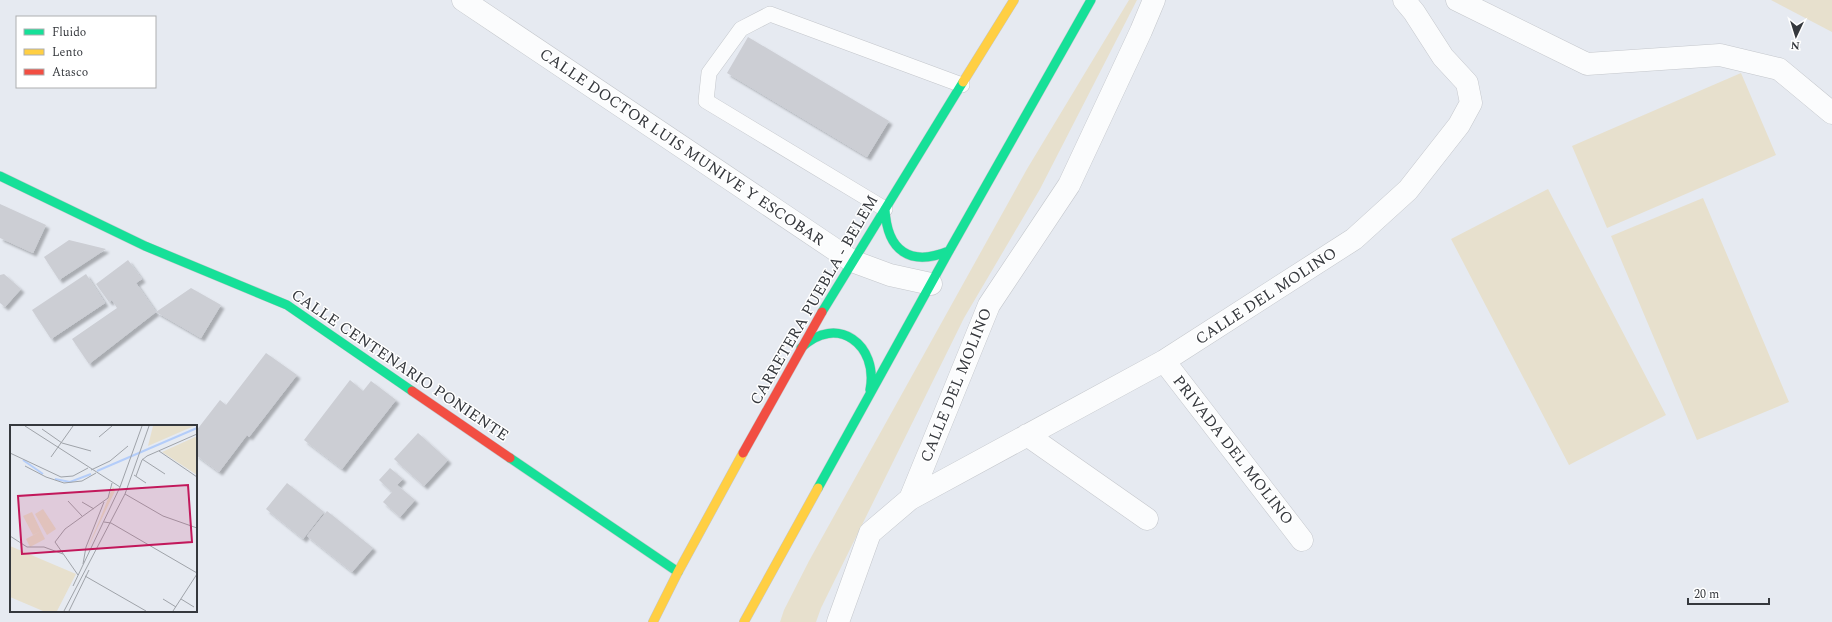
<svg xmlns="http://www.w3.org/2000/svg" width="1832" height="622" font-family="Spectral,serif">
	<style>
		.green { fill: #e7e0cd }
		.building { fill: #ccced4; filter: url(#shadow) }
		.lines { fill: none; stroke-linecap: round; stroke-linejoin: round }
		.lane-casing { stroke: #c4c7cc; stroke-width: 16 }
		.street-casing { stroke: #c4c7cc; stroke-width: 23 }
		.fast-casing { stroke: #c4c7cc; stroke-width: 10 }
		.slow-casing { stroke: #c4c7cc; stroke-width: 10 }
		.jam-casing { stroke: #c4c7cc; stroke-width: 10 }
		.lane { stroke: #fbfcfd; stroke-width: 15 }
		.street { stroke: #fbfcfd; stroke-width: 22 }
		.fast { stroke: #16e098; stroke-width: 9 }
		.slow { stroke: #ffcf43; stroke-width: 9 }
		.jam { stroke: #f24e42; stroke-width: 9 }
		.labels { text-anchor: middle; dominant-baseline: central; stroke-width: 3; stroke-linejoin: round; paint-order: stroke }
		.street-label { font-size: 16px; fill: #35383d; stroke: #fff }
		.inset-river { fill: none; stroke: #b4cdf9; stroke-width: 2 }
		.inset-road { fill: none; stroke: #9fa3a9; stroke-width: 1 }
		.view { fill: #c2185b; fill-opacity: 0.15; stroke: #c2185b; stroke-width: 2 }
		.inset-edge { fill: none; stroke: #35383d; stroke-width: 2 }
	</style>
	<defs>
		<filter id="shadow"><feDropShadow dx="3.5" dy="3.5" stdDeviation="1" flood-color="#0004"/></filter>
	</defs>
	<rect width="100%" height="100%" fill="#e6eaf1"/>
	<path class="green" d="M1129,0H1137L1040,189L964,318L821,608L816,622H780L784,610L809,561L1027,169Z
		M1771,0H1832V32Z
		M1741,73L1776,155L1607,228L1572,146Z
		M1548,189L1666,415L1569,465L1451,239Z
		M1703,198L1789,402L1697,440L1611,236Z"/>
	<path class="building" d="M748,37L889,121L867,157L727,73Z
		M0,204L46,225L33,253L0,238Z
		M69,240L106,249L59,280L44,257Z
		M128,260L142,279L136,283L156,312L89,364L72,339L117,308L112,300L109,302L96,284Z
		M4,274L21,289L5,307L0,303V275Z
		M86,274L105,303L51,339L32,310Z
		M191,288L221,305L201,338L156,312Z
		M266,353L297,375L249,437L247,435L219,472L196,455V431L220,400L226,405Z
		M350,380L363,391L371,381L396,400L342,469L304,440Z
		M418,433L448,460L424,486L394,459Z
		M390,468L403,479L397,485L415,500L400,517L383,502L392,492L379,480Z
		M287,483L324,512L303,539L266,509Z
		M327,511L373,548L352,572L307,536Z"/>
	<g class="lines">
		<g class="lane-casing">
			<path id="lane" d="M885,209L706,101L709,73L741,29L770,14L962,85"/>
		</g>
		<g class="street-casing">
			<path id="street" d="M463,0L852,261L890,275L931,284
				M1457,0L1587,64L1720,55L1779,69L1832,113
				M1164,361L1302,540
				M1027,435L1147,519
				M910,499L989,305L1069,185L1141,31L1154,0
				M838,622L870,533L910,499L1164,361L1354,239L1408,190L1459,125L1471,103L1467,83L1443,57L1414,12L1404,0"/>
		</g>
		<g class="fast-casing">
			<path id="fast" d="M0,176L145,246L287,305L412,391
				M885,209C887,251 910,267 949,251
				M822,312L963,82
				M801,348C837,313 879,345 870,390
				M510,458L678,572
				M818,488L949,251L1091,0"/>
		</g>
		<g class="slow-casing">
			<path id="slow" d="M963,82L1014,0
				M653,622L678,572L743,453
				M744,622L818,488"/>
		</g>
		<g class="jam-casing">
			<path id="jam" d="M412,391L510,458
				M743,453L822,312"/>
		</g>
		<use href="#lane" class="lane"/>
		<use href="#street" class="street"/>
		<use href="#fast" class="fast"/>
		<use href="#slow" class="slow"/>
		<use href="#jam" class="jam"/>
	</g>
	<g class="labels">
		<g class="street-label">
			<text transform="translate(682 147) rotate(34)">CALLE DOCTOR LUIS MUNIVE Y ESCOBAR</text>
			<text transform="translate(1266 296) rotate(-33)">CALLE DEL MOLINO</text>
			<text transform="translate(814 300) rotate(-60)">CARRETERA PUEBLA - BELEM</text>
			<text transform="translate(400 365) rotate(34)">CALLE CENTENARIO PONIENTE</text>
			<text transform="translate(956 385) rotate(-68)">CALLE DEL MOLINO</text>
			<text transform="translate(1233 450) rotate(52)">PRIVADA DEL MOLINO</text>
		</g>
	</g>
	<g transform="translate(10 425)">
		<rect width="187" height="187" fill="#e6eaf1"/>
		<path d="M143,1H184L138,21ZM185,12H187V50L152,27ZM103,61L105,66L74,131L90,94ZM33,84L46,104L37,110L25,89ZM22,87L31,106L23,110L13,91ZM31,106L35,114L20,122L16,114ZM0,121L66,149L47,186H33L0,172Z" fill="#e7e0cd"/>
		<path class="inset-river" d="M13,35L33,49M87,46L187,3M45,54L60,57L81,49"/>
		<path class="inset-road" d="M15,1L110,62M32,4L52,18L81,26M89,12L102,1M149,26L187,52M0,28L51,52L63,51L78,43M41,32L63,1M132,34L155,49M15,41L36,52L54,58L72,56L86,48M81,45L100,36L118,21M124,50L136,58M126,51L132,35L137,31L187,9M115,69L153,91L187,103M58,76L72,91M72,77L84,84M94,97L101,98L187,148M0,111L17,122H34L53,129M73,139L76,122L94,77M68,150L45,117L55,104L98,73L102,58M75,151L136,186M63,161L110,62L132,1M153,174L166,182M171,174L184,182M54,186L115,69L139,1M59,186L79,145M163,186L187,149"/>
		<path class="view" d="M178,60L182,117L12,129L8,71Z"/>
		<rect width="187" height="187" class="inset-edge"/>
	</g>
	<rect x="16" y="16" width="140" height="72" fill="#ffffff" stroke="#aeafb1"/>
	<rect x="24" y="29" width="20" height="6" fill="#16e098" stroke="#aeafb1"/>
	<text x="52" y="36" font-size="12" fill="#35383d">Fluido</text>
	<rect x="24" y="49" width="20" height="6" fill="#ffcf43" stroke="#aeafb1"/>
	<text x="52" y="56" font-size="12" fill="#35383d">Lento</text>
	<rect x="24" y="69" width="20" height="6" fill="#f24e42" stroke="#aeafb1"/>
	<text x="52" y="76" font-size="12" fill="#35383d">Atasco</text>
	<g transform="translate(1796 36) rotate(184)" stroke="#ffffff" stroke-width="3" paint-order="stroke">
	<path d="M0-3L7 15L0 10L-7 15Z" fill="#35383d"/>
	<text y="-6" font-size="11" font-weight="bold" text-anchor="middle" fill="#35383d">N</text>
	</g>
	<path d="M1688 598v6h81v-6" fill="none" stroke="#35383d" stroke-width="2"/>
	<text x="1694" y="598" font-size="12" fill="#35383d" stroke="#ffffff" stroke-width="3" paint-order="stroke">20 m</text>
</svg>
